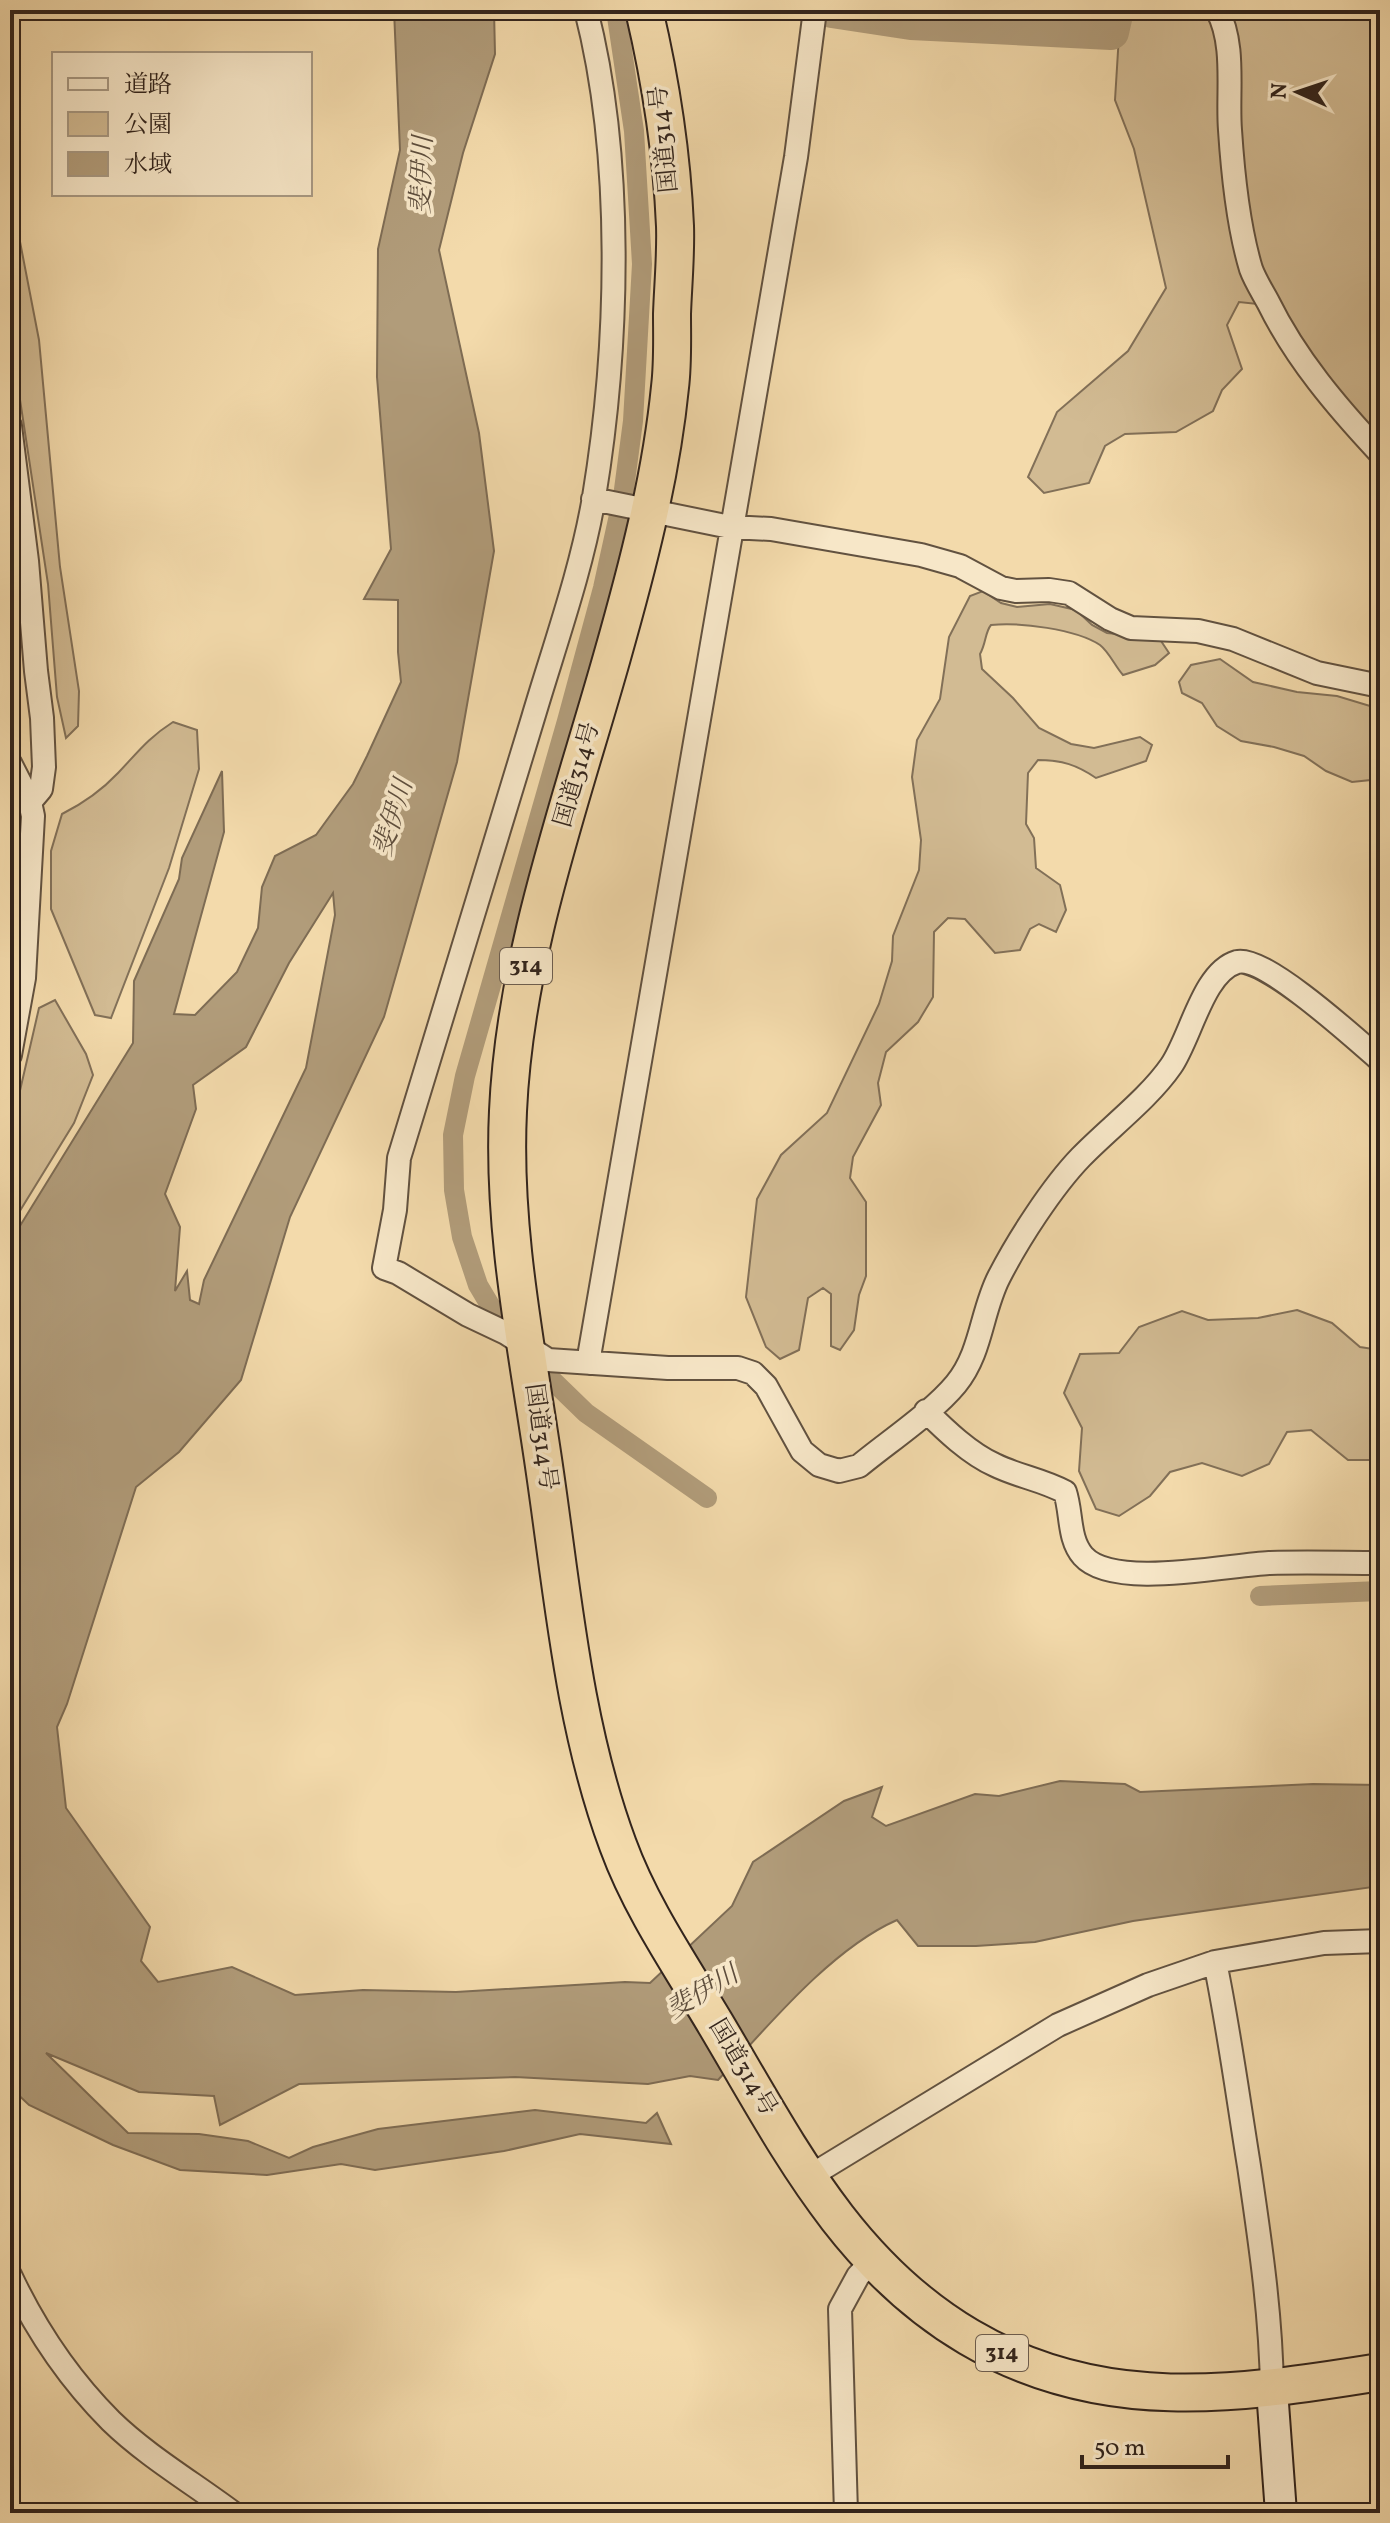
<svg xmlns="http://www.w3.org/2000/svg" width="1390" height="2523" font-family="Vollkorn,'Noto Serif JP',serif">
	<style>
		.green { fill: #d2bb93; stroke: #827058; stroke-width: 2 }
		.water { fill: #b19c7a; stroke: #7e6c54; stroke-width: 2; fill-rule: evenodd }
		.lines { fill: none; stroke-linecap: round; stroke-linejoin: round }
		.canal { stroke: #b19c7a; stroke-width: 20 }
		.river { stroke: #b19c7a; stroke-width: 36 }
		.minor-casing { stroke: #625240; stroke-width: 26 }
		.secondary-casing { stroke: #32241c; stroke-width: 34 }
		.trunk-casing { stroke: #32241c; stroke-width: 40 }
		.minor { stroke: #f7e7c8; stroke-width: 22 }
		.secondary { stroke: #f7e7c8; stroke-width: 30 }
		.trunk { stroke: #f3daab; stroke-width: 36 }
		.labels { text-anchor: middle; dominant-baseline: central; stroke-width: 7; stroke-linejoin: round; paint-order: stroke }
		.shield { fill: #f7e7c8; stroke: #6d5e50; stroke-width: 2 }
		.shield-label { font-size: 22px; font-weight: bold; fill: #32241c }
		.street-label { font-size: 24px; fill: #32241c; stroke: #f7e7c8 }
		.water-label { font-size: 26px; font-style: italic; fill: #5e4e3d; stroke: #f7e7c8 }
	</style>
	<rect width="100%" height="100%" fill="#f3daab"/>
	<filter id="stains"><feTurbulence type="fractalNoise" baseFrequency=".0025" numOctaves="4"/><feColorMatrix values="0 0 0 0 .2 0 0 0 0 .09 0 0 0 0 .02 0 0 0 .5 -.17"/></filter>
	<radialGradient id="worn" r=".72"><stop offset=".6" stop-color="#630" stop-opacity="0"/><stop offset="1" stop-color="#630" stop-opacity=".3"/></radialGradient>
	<path class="green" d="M1084,10H1380V438L1321,372L1277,306L1239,302L1227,325L1242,369L1222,390L1213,411L1176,432L1125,434L1105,446L1089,483L1044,493L1028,477L1057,412L1128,351L1166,288L1134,149L1115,100L1119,35L1085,14Z
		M10,190L39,340L60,567L79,691L78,726L66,738L57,697L48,584L10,334Z
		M983,591L1001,603L1017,607L1050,604L1076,610L1092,625L1107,633L1159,638L1169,653L1155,665L1123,675C1115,666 1109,652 1100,645C1076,629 1019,622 991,625C985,632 986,644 980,654L982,669L1013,698L1039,728L1071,744L1094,748L1140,737L1152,745L1146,761L1096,778C1077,765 1062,760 1038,760L1028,773L1026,824L1034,838L1036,868L1060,885L1066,910L1056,932L1039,924L1030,929L1020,950L995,953L965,919L948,918L934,932L933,997L918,1022L886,1052L878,1083L881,1105L853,1157L850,1178L866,1202V1276L859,1295L854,1330L840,1350L831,1346V1294L823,1288L808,1298L799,1350L780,1359L766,1347L746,1297L757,1199L781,1155L827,1113L879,1004L892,961L893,936L919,870L921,840L912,777L917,740L940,699L949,637L970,596Z
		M1220,659L1253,682L1297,692L1337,696L1380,709V779L1352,782L1326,771L1304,756L1274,747L1241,741L1217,726L1202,703L1182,693L1179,682L1191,665Z
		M173,722L197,730L199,769L169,868L111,1018L95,1015L51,909V851L62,814C82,804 102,790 118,773C138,752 148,738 173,722Z
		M55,1000L86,1054L93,1075L74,1123L10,1227V1134L39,1008Z
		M1297,1310L1332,1323L1360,1347L1380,1350V1460H1348L1311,1430L1287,1432L1269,1464L1242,1476L1202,1463L1170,1472L1150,1496L1119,1516L1096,1509L1079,1471L1082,1428L1064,1393L1080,1354L1119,1353L1139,1327L1182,1311L1208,1320L1258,1318Z"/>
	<path class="water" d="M394,10H494L495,54L463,153L439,250L479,433L494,551L457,762L384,1017L290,1217L241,1380L179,1452L136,1487L67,1704L57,1727L66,1808L150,1927L141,1961L158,1982L232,1967L295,1995L363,1990L456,1992L625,1982L650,1983L732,1906L753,1862L844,1801L882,1787L872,1817L886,1826L975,1794L999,1796L1060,1781L1125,1784L1140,1792L1313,1784L1380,1785V1886L1133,1921L1035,1942L976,1946H918L897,1920C831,1949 767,2027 718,2080L690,2076L648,2084L515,2077L299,2084L220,2125L214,2096L139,2092L46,2053L128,2133L199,2134L248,2141L289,2158L313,2147L378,2129L535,2110L646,2123L657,2113L671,2144L580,2134L504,2151L375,2170L341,2164L267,2175L180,2170L113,2145L29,2105L10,2087V1242L133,1043L134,981L179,879L182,858L222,771L224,832L174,1014L195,1015L237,972L258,928L262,887L275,856L316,835L353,784L367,756L401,682L398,652V600L364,599L391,549L377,377L378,249L400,150ZM333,893L335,915L306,1068L204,1280L199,1304L190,1300L187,1271L175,1291L180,1227L165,1194L196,1109L193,1085L246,1047L289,963Z"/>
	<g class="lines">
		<path class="canal" d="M497,1317L478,1285L462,1237L454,1190L453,1135L465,1076L567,721L603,588L623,497L633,421L642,264L634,131L616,10
			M552,1380L586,1413L707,1498
			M1260,1596L1380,1591"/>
		<path class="river" d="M832,10L911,22L1111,32L1116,10"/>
		<g class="minor-casing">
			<path id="minor" d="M586,10C624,158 619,346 594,497C582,569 554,647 533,718C489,865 443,1011 399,1158L395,1210L384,1268L398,1273L468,1315L506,1333L548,1360L668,1368H738L753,1373L766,1386L802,1451L819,1465L839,1471L859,1466C888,1442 933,1412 956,1384C982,1352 981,1312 999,1277C1018,1240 1052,1187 1081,1157C1108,1129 1149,1098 1171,1066C1191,1037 1203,972 1237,962C1264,955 1357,1040 1380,1060
				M1217,10C1236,44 1227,93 1230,130C1233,176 1238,226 1251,269C1255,280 1262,291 1268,302C1296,359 1337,407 1380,453
				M10,426L27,561L36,671L42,718L44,767L41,789L30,802
				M593,499L730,527L771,529L921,555L960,566L1001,588L1016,591L1049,590L1069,593L1110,619L1131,628L1198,631L1233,639L1317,673L1380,686
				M10,763L30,802L33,816L24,978L10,1055
				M590,1363V1351L796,157L815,10
				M926,1411C945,1430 970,1454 995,1465C1017,1476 1043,1480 1065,1492C1072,1513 1068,1539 1083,1556C1113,1590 1227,1565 1269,1563C1306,1562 1343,1563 1380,1563
				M1215,1962C1229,2030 1238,2098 1249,2166C1260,2241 1271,2314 1272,2390
				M807,2178L1058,2025L1148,1985L1215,1962L1324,1943L1380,1941
				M10,2275C35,2328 69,2379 111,2421C147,2456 193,2483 233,2513
				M846,2513L840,2309L858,2276L872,2261"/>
		</g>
		<g class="secondary-casing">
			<path id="secondary" d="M1272,2390L1281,2513"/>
		</g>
		<g class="trunk-casing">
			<path id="trunk" d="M644,10C660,78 672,156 675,226C676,255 673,285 672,314C672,338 673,363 670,387C661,478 637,569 612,657C570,806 515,955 508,1111C502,1233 528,1353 545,1473C563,1597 574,1727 618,1845C641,1908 681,1966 715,2023C786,2142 845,2264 969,2337C1101,2415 1237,2395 1380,2372"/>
		</g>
		<use href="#minor" class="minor"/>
		<use href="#secondary" class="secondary"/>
		<use href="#trunk" class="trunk"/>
	</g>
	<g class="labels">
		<g class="shield">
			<rect x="500" y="948" width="52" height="36" rx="6"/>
			<rect x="976" y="2335" width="52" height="36" rx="6"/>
		</g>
		<g class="shield-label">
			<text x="526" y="966">314</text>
			<text x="1002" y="2353">314</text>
		</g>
		<g class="street-label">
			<text transform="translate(665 139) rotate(-96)">国道314号</text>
			<text transform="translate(578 775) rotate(-74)">国道314号</text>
			<text transform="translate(540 1437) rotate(82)">国道314号</text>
			<text transform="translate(742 2068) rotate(59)">国道314号</text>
		</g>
		<g class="water-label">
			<text transform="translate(423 175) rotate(-88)">斐伊川</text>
			<text transform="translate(394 818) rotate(-73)">斐伊川</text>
			<text transform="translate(703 1993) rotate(-31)">斐伊川</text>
		</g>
	</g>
	<rect width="1390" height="2523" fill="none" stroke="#f3daab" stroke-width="40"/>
	<rect x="12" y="12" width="1366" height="2499" fill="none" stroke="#32241c" stroke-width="4"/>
	<rect x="20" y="20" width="1350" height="2483" fill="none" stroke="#32241c" stroke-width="2"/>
	<rect x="52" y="52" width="260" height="144" fill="#f7e7c8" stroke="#a89983" stroke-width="2"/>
	<rect x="68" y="78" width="40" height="12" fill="#f7e7c8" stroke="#a89983" stroke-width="2"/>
	<text x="124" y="92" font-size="24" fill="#32241c">道路</text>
	<rect x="68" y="112" width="40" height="24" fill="#d2bb93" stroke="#a89983" stroke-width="2"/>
	<text x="124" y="132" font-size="24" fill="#32241c">公園</text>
	<rect x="68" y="152" width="40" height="24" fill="#b19c7a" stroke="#a89983" stroke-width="2"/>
	<text x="124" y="172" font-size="24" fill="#32241c">水域</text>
	<g transform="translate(1298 92) rotate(273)" stroke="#f7e7c8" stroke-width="6" paint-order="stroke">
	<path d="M0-6L14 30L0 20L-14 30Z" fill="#32241c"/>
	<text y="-12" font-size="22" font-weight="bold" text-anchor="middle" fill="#32241c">N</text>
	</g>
	<path d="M1082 2455v12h146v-12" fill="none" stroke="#32241c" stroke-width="4"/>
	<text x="1094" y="2455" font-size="24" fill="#32241c" stroke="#f7e7c8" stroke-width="6" paint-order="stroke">50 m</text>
	<rect width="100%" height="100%" filter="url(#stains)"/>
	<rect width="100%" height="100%" fill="url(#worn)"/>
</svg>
